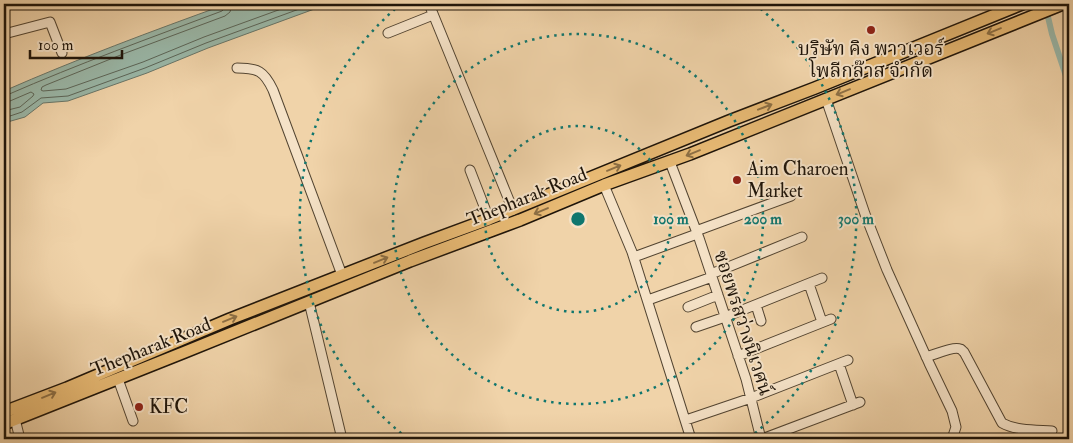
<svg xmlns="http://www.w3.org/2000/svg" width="1073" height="443" font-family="'IM FELL Double Pica','Noto Serif Thai',serif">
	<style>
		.water { fill: #9ab8a9; stroke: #687669 }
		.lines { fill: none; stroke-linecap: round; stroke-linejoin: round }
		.shore { stroke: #5c6659; stroke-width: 1 }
		.canal { stroke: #9ab8a9; stroke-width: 6 }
		.minor-casing { stroke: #524431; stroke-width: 11 }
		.major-casing { stroke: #1e1409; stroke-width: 14 }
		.minor { stroke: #f5e2c7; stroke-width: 9 }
		.major { stroke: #e8ba74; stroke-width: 11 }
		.oneway { stroke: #8d6f44 }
		.ring { fill: none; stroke: #0f766e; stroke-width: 2.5; stroke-dasharray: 2.5 5 }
		.poi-dot { fill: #8f2418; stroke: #f5e2c7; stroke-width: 2 }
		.labels { text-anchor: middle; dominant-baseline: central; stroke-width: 4; stroke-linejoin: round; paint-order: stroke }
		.poi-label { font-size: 19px; fill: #1e1409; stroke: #f5e2c7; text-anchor: start }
		.street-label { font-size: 19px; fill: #1e1409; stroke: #f5e2c7 }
		.centre { fill: #0f766e; stroke: #f5e2c7; stroke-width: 2.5 }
		.ring-label { font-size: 15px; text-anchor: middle; font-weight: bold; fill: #0f766e; stroke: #f5e2c7; stroke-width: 4; stroke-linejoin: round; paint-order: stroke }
	</style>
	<rect width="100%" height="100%" fill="#f0d3a9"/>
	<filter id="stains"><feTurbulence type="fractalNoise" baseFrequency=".004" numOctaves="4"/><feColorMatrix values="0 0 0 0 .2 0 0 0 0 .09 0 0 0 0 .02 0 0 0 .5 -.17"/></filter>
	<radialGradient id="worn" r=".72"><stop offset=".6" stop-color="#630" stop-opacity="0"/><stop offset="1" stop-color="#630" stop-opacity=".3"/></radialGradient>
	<path class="water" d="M227,4H328L208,48L147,73L68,101L43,103L25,117L4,123V91C77,59 152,31 227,4Z"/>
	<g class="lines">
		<path class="shore" d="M232,4L230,12L225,16L123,54L46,85L42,87L41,90L43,91L66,89L143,62L204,37L295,4
			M4,96L7,95C78,64 150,38 222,11L225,8L226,4
			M4,102L10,101L31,92L34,94L33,96L20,107L4,111
			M4,118L22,112L41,98L68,96L145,68L206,43L313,4"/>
		<path class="canal" d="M1045,4L1052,34L1069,85"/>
		<g class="minor-casing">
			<path id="minor" d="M429,4L513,210
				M388,33L433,15
				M4,34L50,22L62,53
				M237,68C258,68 264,71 273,90L342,275
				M826,99L865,214L887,270L929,363L952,411L956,427L952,439
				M670,162L699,238L746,379L761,439
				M470,170L489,219
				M604,185L632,252L691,439
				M696,231L791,196
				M634,257L697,234
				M711,274L802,237
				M809,284L822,322
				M648,300L712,277
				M309,302L342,439
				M756,305L761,321
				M688,307L718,295
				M696,327L725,317L822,278
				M738,356L831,319
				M926,357C934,355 954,346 960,349C962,349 962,351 964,352L1002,423C1017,431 1036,430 1052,431
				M839,364L853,405
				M118,379L133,421
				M15,419L20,439
				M686,420L751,398L848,360
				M762,439L860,402"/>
		</g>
		<g class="major-casing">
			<path id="major" d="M4,412L67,388L230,319L424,243L489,219L729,121L815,88L1022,4
				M4,424L185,352L410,261L520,220L604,185L690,154L1063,4"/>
		</g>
		<use href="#minor" class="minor"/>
		<use href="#major" class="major"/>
	</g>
	<defs><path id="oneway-shaft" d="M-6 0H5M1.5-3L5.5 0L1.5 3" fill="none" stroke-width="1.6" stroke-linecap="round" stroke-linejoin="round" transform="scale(1.25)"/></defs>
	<g class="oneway">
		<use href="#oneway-shaft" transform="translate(994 31) rotate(158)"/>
		<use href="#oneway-shaft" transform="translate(843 92) rotate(158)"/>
		<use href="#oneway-shaft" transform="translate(765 107) rotate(-21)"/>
		<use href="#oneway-shaft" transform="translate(693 153) rotate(158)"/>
		<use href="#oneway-shaft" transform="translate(614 168) rotate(-22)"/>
		<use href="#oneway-shaft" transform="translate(541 211) rotate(157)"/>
		<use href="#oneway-shaft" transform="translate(381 260) rotate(-22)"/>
		<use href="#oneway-shaft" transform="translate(230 319) rotate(-22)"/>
		<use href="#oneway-shaft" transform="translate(49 395) rotate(-22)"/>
	</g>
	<g class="ring">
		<circle cx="578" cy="219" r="93"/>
		<circle cx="578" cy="219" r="185"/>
		<path d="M407 438A278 278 0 0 1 401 4M755 4A278 278 0 0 1 749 438"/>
	</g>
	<g class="poi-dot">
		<circle cx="871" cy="30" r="5"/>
		<circle cx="737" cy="180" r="5"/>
		<circle cx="139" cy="407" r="5"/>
	</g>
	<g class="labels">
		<g class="poi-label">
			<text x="871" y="49" text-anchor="middle">บริษัท คิง พาวเวอร์<tspan x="871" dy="22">โพลีกล๊าส จำกัด</tspan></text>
			<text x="747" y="169">Aim Charoen<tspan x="747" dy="22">Market</tspan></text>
			<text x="149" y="407">KFC</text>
		</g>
		<g class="street-label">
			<text transform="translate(527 197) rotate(-22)">Thepharak Road</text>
			<text transform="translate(743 323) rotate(72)">ซอยพรสว่างนิเวศน์</text>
			<text transform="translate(151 347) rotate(-22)">Thepharak Road</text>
		</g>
	</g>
	<circle cx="578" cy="219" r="8" class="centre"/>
	<g class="ring-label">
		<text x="671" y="224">100 m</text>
		<text x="763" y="224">200 m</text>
		<text x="856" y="224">300 m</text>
	</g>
	<rect width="1073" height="443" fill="none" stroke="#f0d3a9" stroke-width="20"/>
	<rect x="5" y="5" width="1063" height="433" fill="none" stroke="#1e1409" stroke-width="2.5"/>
	<rect x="10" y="10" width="1053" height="423" fill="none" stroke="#1e1409"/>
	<path d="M30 50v8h92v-8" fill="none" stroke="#1e1409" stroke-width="2.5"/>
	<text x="38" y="50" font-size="15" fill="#1e1409" stroke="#f5e2c7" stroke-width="4" paint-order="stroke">100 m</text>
	<rect width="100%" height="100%" filter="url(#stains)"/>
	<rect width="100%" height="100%" fill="url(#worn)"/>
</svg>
